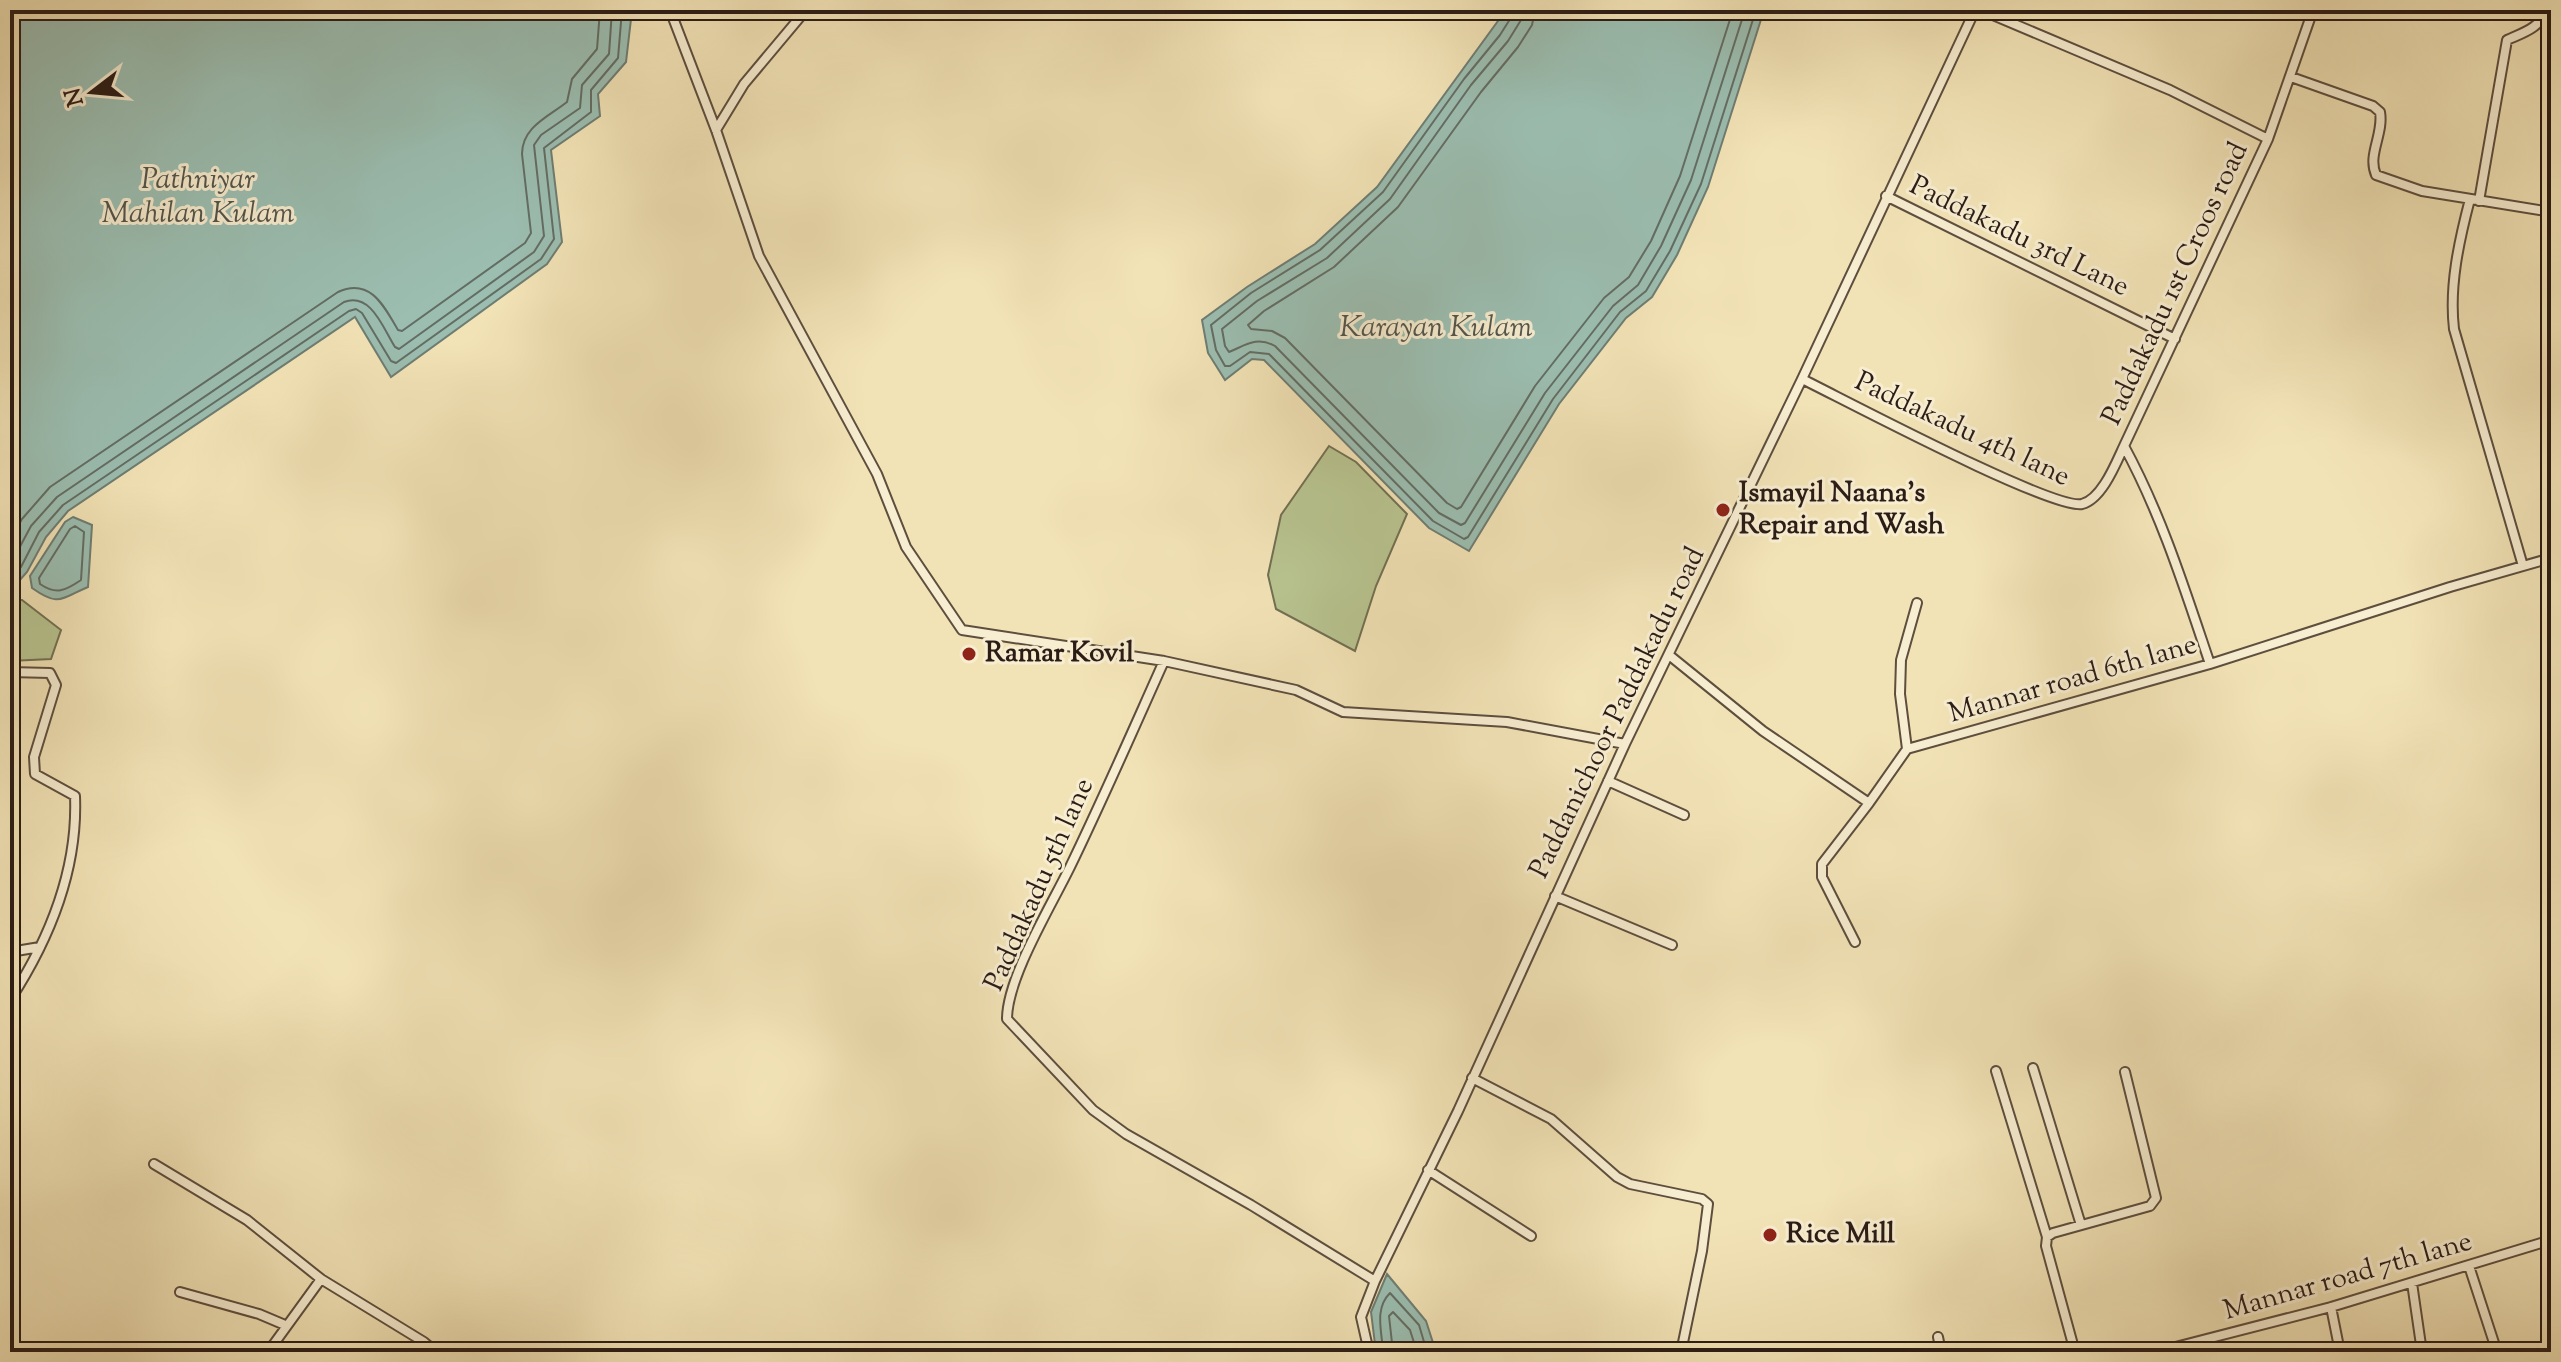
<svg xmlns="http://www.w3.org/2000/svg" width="2561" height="1362" font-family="'Sorts Mill Goudy',serif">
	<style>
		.green { fill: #b8c490; stroke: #727053; stroke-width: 2 }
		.water { fill: #9bbeb1; stroke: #6e7d73; stroke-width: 2 }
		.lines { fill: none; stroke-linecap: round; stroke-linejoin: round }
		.shore { stroke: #636d64; stroke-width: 2 }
		.minor-casing { stroke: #5d4e3e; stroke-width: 12 }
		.minor { stroke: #f7edd0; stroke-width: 8 }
		.poi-dot { fill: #8f2418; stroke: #f7edd0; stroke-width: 3 }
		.labels { text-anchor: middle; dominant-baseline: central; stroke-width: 6; stroke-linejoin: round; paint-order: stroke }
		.street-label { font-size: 28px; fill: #2b1c16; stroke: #f7edd0 }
		.poi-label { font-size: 28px; font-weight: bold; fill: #2b1c16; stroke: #f7edd0; text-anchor: start }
		.water-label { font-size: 30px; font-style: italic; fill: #52554c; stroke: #f7edd0 }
	</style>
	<rect width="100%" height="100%" fill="#f2e3b6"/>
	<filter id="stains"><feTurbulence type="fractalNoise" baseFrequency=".0025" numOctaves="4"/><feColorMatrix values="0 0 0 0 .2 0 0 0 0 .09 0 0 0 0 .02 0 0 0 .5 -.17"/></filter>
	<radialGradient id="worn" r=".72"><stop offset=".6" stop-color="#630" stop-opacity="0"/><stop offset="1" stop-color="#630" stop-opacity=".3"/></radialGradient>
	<path class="green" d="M1329,446L1356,462L1407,514L1376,586L1355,651L1276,609L1268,575L1281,515Z
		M10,600H22L61,630L51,659L10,661Z"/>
	<path class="water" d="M10,10H629L631,19L626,62L598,94L600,116L551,150L562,242L547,264L391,377L355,317L68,511L46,537L27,572L19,581L10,573Z
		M1506,10H1764L1708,187L1677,255L1652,297L1626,318L1559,404L1469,551L1429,528L1264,360L1252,359L1225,380L1208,353L1202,320L1247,287L1315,244L1377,187Z
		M73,517L92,525L88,587C60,599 59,607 32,588L30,576L65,522Z
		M1387,1274L1426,1321L1436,1352H1376L1371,1312Z"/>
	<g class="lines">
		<path class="shore" d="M1512,10V16L1500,35L1464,79L1383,192L1320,250L1251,293L1211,325L1216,350L1225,366H1230L1250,352L1269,354L1433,521L1464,539L1468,537L1553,399L1620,312L1646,291L1670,251L1701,184L1756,10
			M1523,10L1521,20L1508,41L1471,85L1390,199L1327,258L1257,301L1222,329L1225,346L1229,352C1246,345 1257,336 1275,346L1439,513L1461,525L1465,523L1545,393L1613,306L1638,285L1661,246L1691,180L1745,10
			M1535,10L1532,25L1518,47L1481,92L1398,207L1334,267L1264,311L1248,325L1251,329L1272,331L1285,338L1447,503L1457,509L1461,507L1535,386L1604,298L1629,277L1651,241L1680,176L1733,10
			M75,526L84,532L81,580C65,591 56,595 40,584L39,578L70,529Z
			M10,540L22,519L50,487L338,292C370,277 384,306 398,330L402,331L525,243L531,233L522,154C522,127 548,117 567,102L572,79L597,49L600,10
			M10,558L15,556L31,526L57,497L344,302C371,292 383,328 395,347L399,349L534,252L544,236L534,145L541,135L580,108L582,85L609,54L612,10
			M10,568L21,567L39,532L63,505L349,311L356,309L362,313L391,361L396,363L541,259L554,239L544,148L591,112V90L618,58L622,10
			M1383,1352C1382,1331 1374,1309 1390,1293L1419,1325L1427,1352
			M1393,1352L1389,1316L1393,1312L1410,1330L1417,1352"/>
		<g class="minor-casing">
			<path id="minor" d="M670,10L716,130L759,256L877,474L906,547L962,630L1164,661L1296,690L1343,712L1507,722L1625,744
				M1981,10L2170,90L2268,139
				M2291,77L2373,106L2380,112C2384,134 2367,155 2376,175L2422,191L2551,212
				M716,130L744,84L806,10
				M1886,196L2175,339
				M2470,199C2459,241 2449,286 2454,329L2523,566
				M2479,201L2507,40C2522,33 2541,28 2545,10
				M1802,379C1843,399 2052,510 2082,504C2102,499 2116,463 2124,446
				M1669,655L1763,731L1869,803L1907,749L2210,664L2450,587L2551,558
				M1164,661C1133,730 1103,799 1070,867C1051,906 1007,978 1007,1019L1093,1110L1126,1134L1251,1205L1375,1281
				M2210,664C2185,590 2162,516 2124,446L2268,139L2313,10
				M10,672L50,673L56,685L34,757L35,774L75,796C78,869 49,940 10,1000
				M1907,749L1900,694L1901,660L1917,603
				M1608,781L1684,815
				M1555,896L1672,945
				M1855,942L1822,877V864L1869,803
				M10,952L40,947
				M2033,1068L2081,1225
				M1996,1071L2047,1237
				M1472,1078L1551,1119L1617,1177L1630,1184L1702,1199L1708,1204L1702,1251L1681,1352
				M154,1164L247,1220L321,1279
				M1428,1170L1531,1236
				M2546,1242L2551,1256
				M2469,1266L2497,1352
				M2412,1283L2422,1352
				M180,1292L259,1314L285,1325
				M2331,1307L2340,1352
				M1938,1337L1941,1352
				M268,1352L321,1279L424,1342L436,1352
				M1369,1352L1361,1317L1375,1281L1458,1111L1625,744L1802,379L1975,10
				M2075,1352L2046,1246L2047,1237L2053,1233L2150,1206L2156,1198L2125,1072
				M2156,1352L2331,1307L2551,1240"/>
		</g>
		<use href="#minor" class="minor"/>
	</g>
	<g class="poi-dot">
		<circle cx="1723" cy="510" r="8"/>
		<circle cx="969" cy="654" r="8"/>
		<circle cx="1770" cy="1235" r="8"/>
	</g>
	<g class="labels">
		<g class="street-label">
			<text transform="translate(2019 237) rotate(26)">Paddakadu 3rd Lane</text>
			<text transform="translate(2176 284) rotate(-65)">Paddakadu 1st Croos road</text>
			<text transform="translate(1962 430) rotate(25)">Paddakadu 4th lane</text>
			<text transform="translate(2073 680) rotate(-16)">Mannar road 6th lane</text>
			<text transform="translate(1618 713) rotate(-64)">Paddanichoor Paddakadu road</text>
			<text transform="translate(1040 885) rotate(-66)">Paddakadu 5th lane</text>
			<text transform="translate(2348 1277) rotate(-16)">Mannar road 7th lane</text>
		</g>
		<g class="poi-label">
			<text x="1739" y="494">Ismayil Naana's<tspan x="1739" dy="32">Repair and Wash</tspan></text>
			<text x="985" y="654">Ramar Kovil</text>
			<text x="1786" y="1235">Rice Mill</text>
		</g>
		<g class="water-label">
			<text x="198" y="180">Pathniyar<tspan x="198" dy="34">Mahilan Kulam</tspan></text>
			<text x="1436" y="328">Karayan Kulam</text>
		</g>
	</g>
	<rect width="2561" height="1362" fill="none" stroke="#f2e3b6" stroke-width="40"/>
	<rect x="12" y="12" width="2537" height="1338" fill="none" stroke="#2b1c16" stroke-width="4"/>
	<rect x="20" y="20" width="2521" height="1322" fill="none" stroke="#2b1c16" stroke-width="2"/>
	<g transform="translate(92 92) rotate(254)" stroke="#f7edd0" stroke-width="6" paint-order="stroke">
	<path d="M0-6L14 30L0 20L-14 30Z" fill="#2b1c16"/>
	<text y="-12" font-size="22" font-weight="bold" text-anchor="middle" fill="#2b1c16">N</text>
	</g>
	<rect width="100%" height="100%" filter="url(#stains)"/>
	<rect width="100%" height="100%" fill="url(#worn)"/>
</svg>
